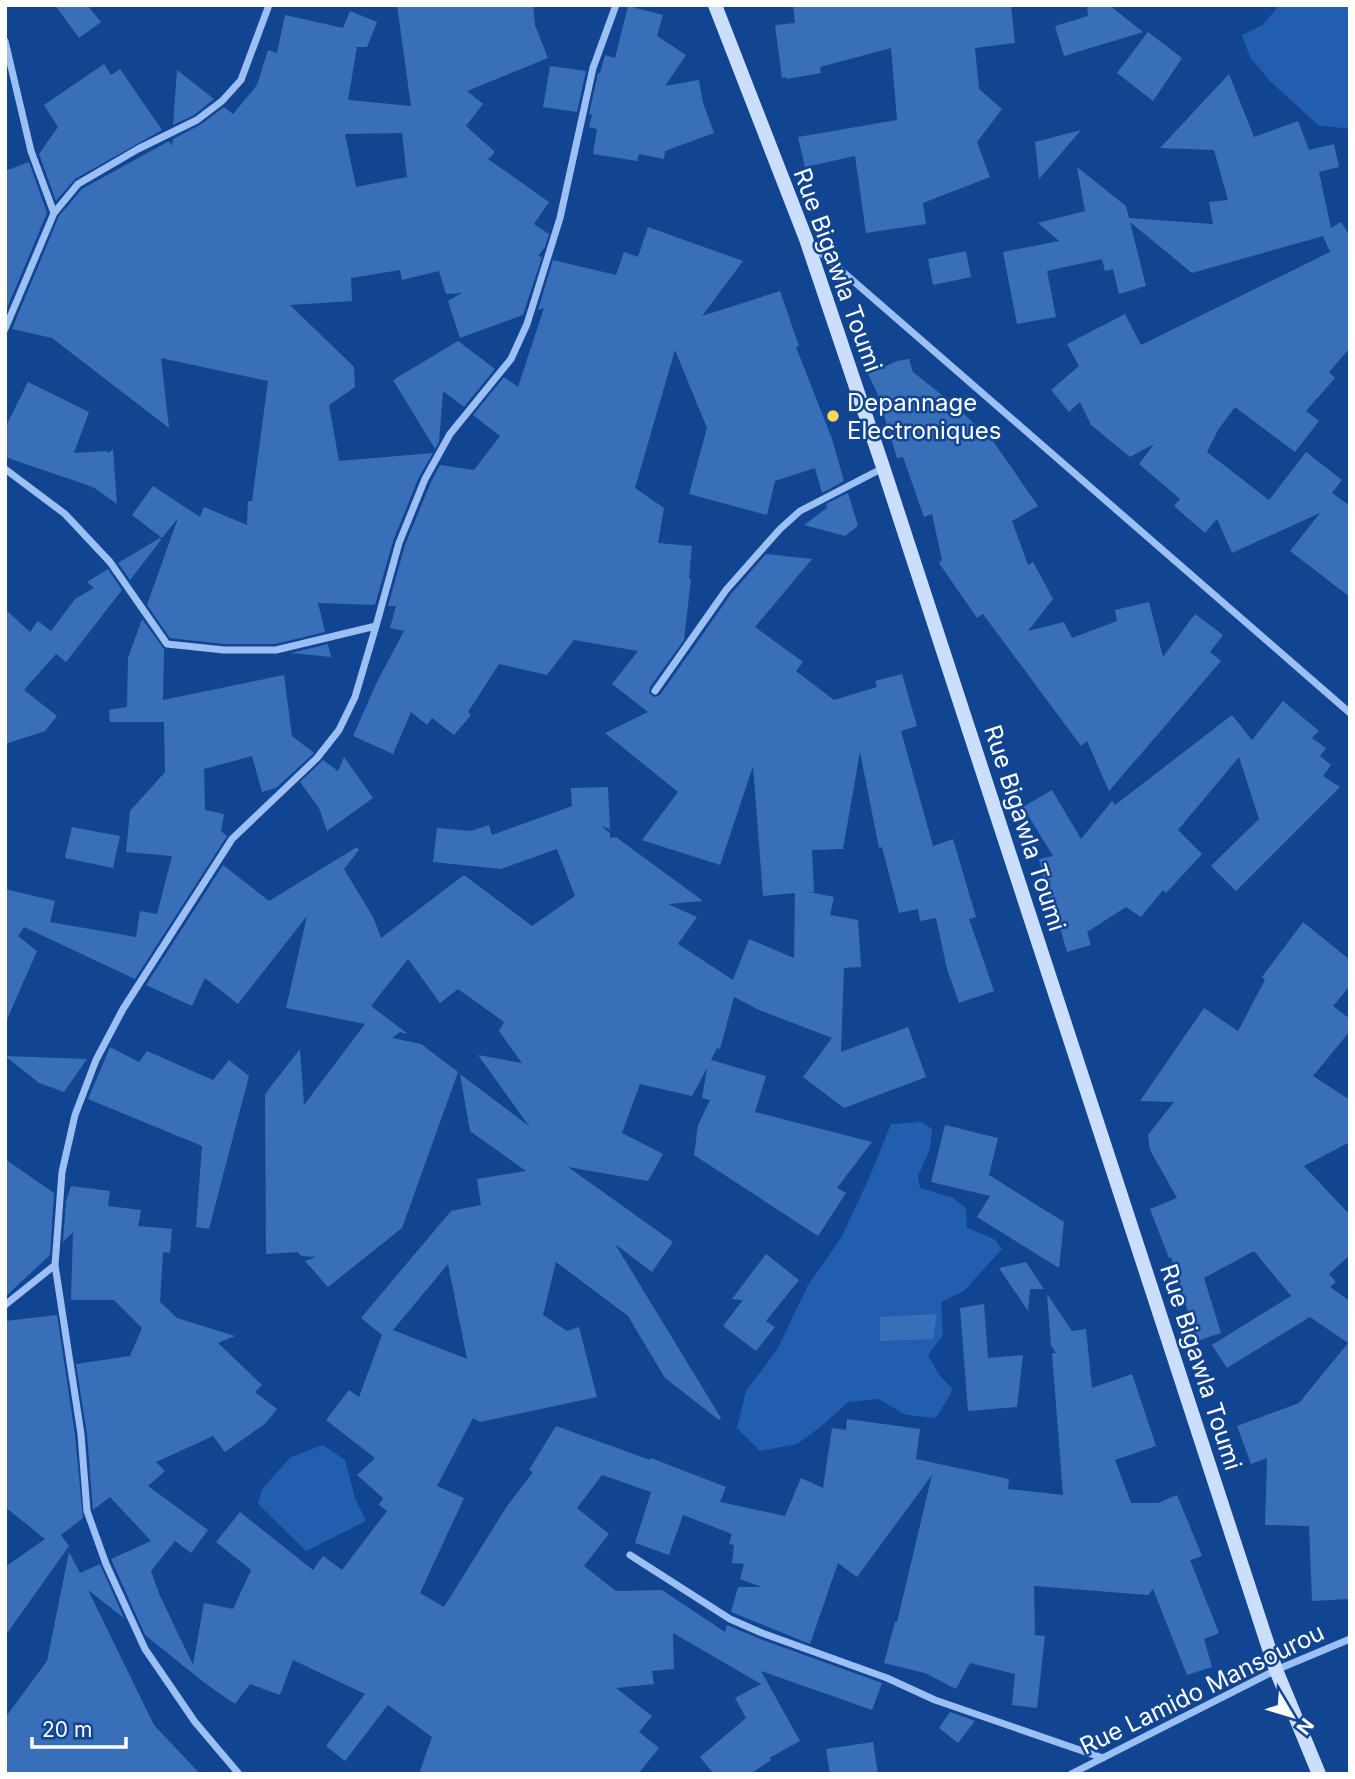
<svg xmlns="http://www.w3.org/2000/svg" width="1355" height="1779" font-family="Inter,sans-serif">
	<style>
		.green { fill: #225eb0 }
		.building { fill: #396fb9; fill-rule: evenodd }
		.lines { fill: none; stroke-linecap: round; stroke-linejoin: round }
		.street { stroke: #9cc0f3; stroke-width: 7 }
		.secondary { stroke: #cbdffc; stroke-width: 14 }
		.poi-dot { fill: #ffd65e; stroke: #114591; stroke-width: 2.5 }
		.labels { text-anchor: middle; dominant-baseline: central; stroke-width: 5; stroke-linejoin: round; paint-order: stroke }
		.street-label { font-size: 24px; fill: #fff; stroke: #114591 }
		.poi-label { font-size: 24px; fill: #fff; stroke: #114591; text-anchor: start }
	</style>
	<rect width="100%" height="100%" fill="#114591"/>
	<path class="green" d="M1279,5H1350V129L1318,125L1270,81L1250,57L1242,35L1263,25Z
		M922,1122L932,1129L930,1149L918,1176L920,1188L953,1198L966,1208L967,1228L994,1239L1002,1249L964,1291L941,1302L943,1335L928,1355L939,1375L953,1389L936,1418L906,1415L879,1399L848,1402L823,1425L797,1444L760,1451L737,1428L746,1391L777,1350L808,1285L841,1238L870,1176L891,1124Z
		M323,1445L345,1460L355,1498L366,1521L306,1551L258,1504L262,1489L291,1457Z"/>
	<path class="building" d="M55,5H87L101,22L79,38Z
		M397,5H533L535,25L548,58L467,91L483,104L466,126L495,152L488,159L549,202L534,224L549,234L545,247L538,256L542,257L523,315L460,338L448,301L462,293L446,294L439,271L402,280L400,270L351,278L352,301L290,305L354,367L355,387L329,405L339,461L433,453L419,477L393,541L375,605L318,603L325,632L275,644H224L170,638L147,605L178,518L162,538L132,515L153,486L200,517L204,507L247,525L248,501H252L268,381L161,358L169,428L52,338L12,329L59,216L82,189L169,141L172,146L173,139L200,125L224,107L233,114L257,85L268,50L277,53L285,15L343,28L350,11L377,22L367,47H357L348,100L411,106ZM402,133L407,177L356,187L345,134Z
		M793,5H1011L1015,43L975,48L979,89L1002,109L977,142L990,177L923,203L926,224L866,233L855,156L805,167L798,137L897,120L891,48L820,67L821,73L787,79L786,77L782,78L775,25L795,23Z
		M1087,5H1109L1143,32L1064,56L1055,26L1088,16Z
		M628,6L663,15L657,36L686,55L665,86L699,80L703,103L714,133L665,151L664,159L639,154L637,161L593,154L597,129L589,127L592,115L589,114L598,73H600L605,55L615,58Z
		M1148,32L1182,58L1153,101L1117,73Z
		M104,64L111,75L120,69L162,130L75,179L56,201L39,154L58,127L44,105Z
		M550,66L586,71L577,112L543,107Z
		M177,70L214,99L194,115L173,125Z
		M1229,74L1254,137L1298,121L1309,150L1334,144L1339,167L1319,172L1331,228L1341,222L1350,236V348L1329,372L1335,378L1306,411L1319,421L1295,452L1235,407L1218,430L1207,452L1269,500L1306,452L1342,480L1332,493L1350,506V597L1290,551L1320,513L1232,553L1217,519L1205,533L1174,506L1180,499L1139,464L1154,444L1130,457L1091,425L1080,402L1069,412L1051,390L1079,366L1067,344L1125,314L1141,345L1330,252L1323,236L1192,273L1130,222L1146,286L1119,294L1113,269L1105,271L1102,259L1047,271L1056,317L1017,324L1003,252L1059,241L1038,223L1085,211L1077,167L1126,206L1129,218L1213,224L1209,202L1228,200L1214,150L1160,148Z
		M1081,130L1039,179L1035,142Z
		M29,162L47,213L5,313V171Z
		M648,227L743,261L702,316L780,291L799,346L796,347L832,439L844,481L822,493L815,468L775,481L767,515L689,494L707,428L675,350L635,488L664,508L658,543L692,546L689,579H691L684,640L650,687L649,693L654,697L660,695L731,594L766,554L812,559L755,627L803,662L796,671L834,700L877,687L875,681L902,674L917,726L901,731L933,846L953,839L976,917L969,919L994,991L959,1003L947,969L936,918L920,921L918,909L899,913L882,847L879,848L860,752L843,849L812,850L814,892H809L834,897L830,915L858,920L861,967L844,968L841,1052L908,1027L926,1077L844,1108L803,1077L832,1038L757,1009L734,997L720,1049L717,1048L711,1060L766,1076L755,1112L872,1142L837,1188L846,1193L818,1236L694,1155L698,1125L710,1100L702,1098L707,1068L692,1096L640,1084L622,1133L663,1154L648,1181L568,1167L673,1242L652,1272L615,1244L721,1418L719,1420L665,1378L628,1316L556,1262L543,1315L567,1331L579,1327L597,1397L480,1422L473,1418L437,1486L464,1498L420,1593L444,1607L507,1506L533,1472L529,1470L556,1426L650,1460L651,1458L726,1487L720,1502L785,1516L801,1478L823,1488L832,1428L846,1430L847,1419L920,1429L916,1459L1009,1479L1008,1489L1063,1495L1052,1353H1056L1051,1345L1047,1294L1072,1331L1086,1329L1092,1388L1132,1374L1156,1446L1115,1460L1131,1503H1158L1177,1495L1202,1556L1190,1560L1219,1633L1204,1639L1212,1667L1187,1675L1153,1589L1148,1595L1034,1586L1035,1635L1045,1636L1037,1708L1012,1705L1015,1674L970,1663L956,1689L925,1673L884,1663L895,1622H897L932,1475L857,1577L838,1563L810,1644L731,1612L738,1587H762L740,1579L744,1564L732,1563L734,1545L729,1544L732,1534L683,1515L669,1555L635,1543L651,1492L602,1475L577,1508L609,1534L584,1566L616,1591L662,1590L725,1632L727,1625L760,1639L882,1683L872,1710L761,1671L800,1741L769,1758L771,1760L750,1774H714L700,1757L746,1718L735,1698L761,1684L673,1633L674,1669L652,1671L654,1684L616,1688L652,1716L639,1732L659,1748L638,1774H419L432,1737L388,1705L345,1761L326,1746L365,1694L293,1660L280,1695L250,1684L235,1704L206,1684L145,1635L111,1559L151,1541L110,1497L93,1510L87,1434L76,1364L130,1356L142,1328L114,1300H71L73,1232L63,1242L66,1201L71,1186L110,1191L108,1206L141,1210L138,1226L172,1229L170,1253L163,1252L160,1302L177,1318L235,1336L218,1343L262,1385L255,1392L277,1409L266,1423L225,1452L213,1436L156,1462L165,1471L148,1486L208,1530L191,1553L175,1541L151,1571L160,1596L193,1665L204,1603L233,1609L251,1570L216,1542L240,1512L313,1570L323,1556L342,1570L387,1511L379,1505L383,1498L357,1475L375,1458L326,1420L349,1390L359,1397L382,1335L361,1318L451,1211L481,1205L477,1179L526,1171L470,1131L460,1074L529,1126L478,1055L522,1063L499,1031L504,1022L458,989L440,1003L408,959L371,1006L408,1034L400,1032L392,1038L421,1044L458,1072L402,1228L328,1287L305,1261L316,1257L301,1256L298,1252L266,1254L265,1094L300,1049L304,1105L365,1024L286,1008L307,916L238,1004L205,978L192,1006L146,985L223,865L269,901L357,847L359,850L344,869L373,917L381,938L464,875L532,926L575,896L557,849L501,869L433,862L437,828L471,831L489,825L492,835L572,806L571,788L608,787L610,829L601,826L610,833V838L616,837L703,901L668,904L697,917L678,944L733,980L749,939L794,958L795,893L763,896L753,766L720,865L642,840L678,792L605,733L648,712L612,684L638,651L574,640L547,675L499,664L468,712L471,715L454,735L432,718L427,725L411,712L393,754L353,736L377,682L404,631L390,628L396,606H388L405,545L431,482L440,465L474,470L500,436L473,415L504,377L518,387L544,308L538,310L553,260L616,275L624,252L638,257ZM448,1264L467,1359L393,1330Z
		M966,251L971,277L933,285L928,259Z
		M458,341L495,369L464,407L443,391L439,442L435,449L393,380Z
		M909,359L913,372L952,403L993,441L1038,506L1012,521L1028,565L1033,562L1053,599L1028,631L1064,622L1072,638L1117,621L1115,610L1149,602L1163,657L1195,614L1223,635L1210,652L1221,661L1109,791L1087,741L1081,746L983,614L977,618L939,563L942,560L932,514L924,517L903,457L897,458L877,393L868,374L897,361Z
		M28,382L89,412L74,453L106,451L109,453L113,449L117,504L93,487L5,457V428Z
		M848,493L858,526L845,536L804,525L827,508L826,504Z
		M160,538L161,540L130,580L118,563Z
		M108,569L122,590L66,662L56,654L24,690L57,716L45,731L5,744V609L30,632L38,621L51,631L75,599L94,588L87,582Z
		M142,619L164,649L163,700L284,675L292,736L314,753L276,788L262,792L252,756L204,769L205,810L224,814L221,831L227,836L135,979L24,927L18,936L37,951L5,1024V889L55,901L50,922L136,937L140,911L157,914L172,856L126,852L130,811L165,772L164,722H110L109,710L127,707L128,658Z
		M328,644L331,657L291,653Z
		M1283,701L1319,731L1312,738L1326,748L1320,756L1331,765L1323,776L1340,787L1236,891L1211,866L1259,819L1239,757L1178,830L1202,854L1166,893L1163,890L1141,917L1126,907L1087,932L1091,945L1067,952L1053,904L1050,905L1039,859L1053,856L1023,807L1052,790L1081,839L1112,801L1115,805L1232,715L1252,740Z
		M344,757L373,798L327,831L319,808L300,782L323,760L338,771Z
		M72,827L120,836L113,868L65,858Z
		M1303,922L1350,960V986L1333,1006L1350,1019V1031L1313,1076L1350,1100V1142L1304,1166L1350,1215V1255L1329,1274L1336,1282L1330,1287L1350,1301V1544H1348L1350,1599L1312,1601L1309,1526L1265,1525L1267,1458L1251,1464L1237,1426L1299,1403L1348,1343L1310,1317L1227,1368L1212,1345L1291,1296L1254,1251L1204,1278L1221,1333L1197,1341L1171,1257L1169,1258L1150,1209L1177,1198L1150,1150L1148,1135L1174,1102L1140,1101L1204,1008L1238,1031L1265,980L1262,977Z
		M110,1047L139,1062L147,1051L213,1080L229,1060L249,1076L209,1229L196,1227L202,1146L88,1099Z
		M5,1056L87,1059L64,1092L39,1083Z
		M945,1125L998,1138L989,1175L1064,1222L1059,1268L977,1217L990,1196L931,1182Z
		M5,1159L54,1193L50,1255L5,1297Z
		M766,1254L799,1280L766,1321L775,1327L756,1351L723,1326L743,1300L732,1299Z
		M1026,1262L1044,1289H1030L1028,1311L999,1268Z
		M984,1304L988,1358L1023,1355L1017,1407L968,1411L960,1308Z
		M937,1314L933,1339L880,1341V1317Z
		M57,1315L75,1435L83,1518L61,1535L69,1546L5,1636V1567L45,1539L5,1507V1321Z
		M69,1552L80,1573L100,1564L124,1618L88,1590L154,1725L200,1774H5V1718L47,1661Z
		M950,1712L975,1721L958,1743L939,1728Z
		M873,1742L878,1774H830L826,1749Z"/>
	<g class="lines">
		<path class="street" d="M5,41L31,151L54,213
			M812,245L1350,713
			M5,329L54,213L78,184L138,149L197,120L222,101L241,80L269,5
			M5,469L65,514L110,562L167,644L224,650H276L376,626L399,543L425,479L450,434L511,359L527,324L560,218L593,68L616,5
			M655,691L726,590L780,529L800,511L883,468
			M5,1305L55,1265
			M630,1555L730,1619L762,1633L887,1678L935,1700L1103,1758
			M239,1774L195,1722L145,1649L106,1564L87,1511L81,1434L55,1265L62,1172L75,1115L96,1060L123,1009L232,839L317,758L339,730L355,697L376,626
			M1071,1774L1276,1670L1350,1639"/>
		<path class="secondary" d="M715,5L806,239L883,467L1276,1670L1319,1774"/>
	</g>
	<circle class="poi-dot" cx="833" cy="416" r="7"/>
	<g class="labels">
		<g class="street-label">
			<text transform="translate(838 270) rotate(70)">Rue Bigawla Toumi</text>
			<text transform="translate(1025 828) rotate(72)">Rue Bigawla Toumi</text>
			<text transform="translate(1201 1367) rotate(72)">Rue Bigawla Toumi</text>
			<text transform="translate(1202 1689) rotate(-26)">Rue Lamido Mansourou</text>
		</g>
		<g class="poi-label">
			<text x="847" y="402">Depannage<tspan x="847" dy="28">Electroniques</tspan></text>
		</g>
	</g>
	<rect width="1355" height="1779" fill="none" stroke="#ffffff" stroke-width="14"/>
	<g transform="translate(1292 1716) rotate(128)" stroke="#114591" stroke-width="5" paint-order="stroke">
	<path d="M0-5L12 26L0 18L-12 26Z" fill="#ffffff"/>
	<text y="-10" font-size="19" font-weight="bold" text-anchor="middle" fill="#ffffff">N</text>
	</g>
	<path d="M32 1737v10h94v-10" fill="none" stroke="#ffffff" stroke-width="3.5"/>
	<text x="42" y="1737" font-size="21" fill="#ffffff" stroke="#114591" stroke-width="5" paint-order="stroke">20 m</text>
</svg>
